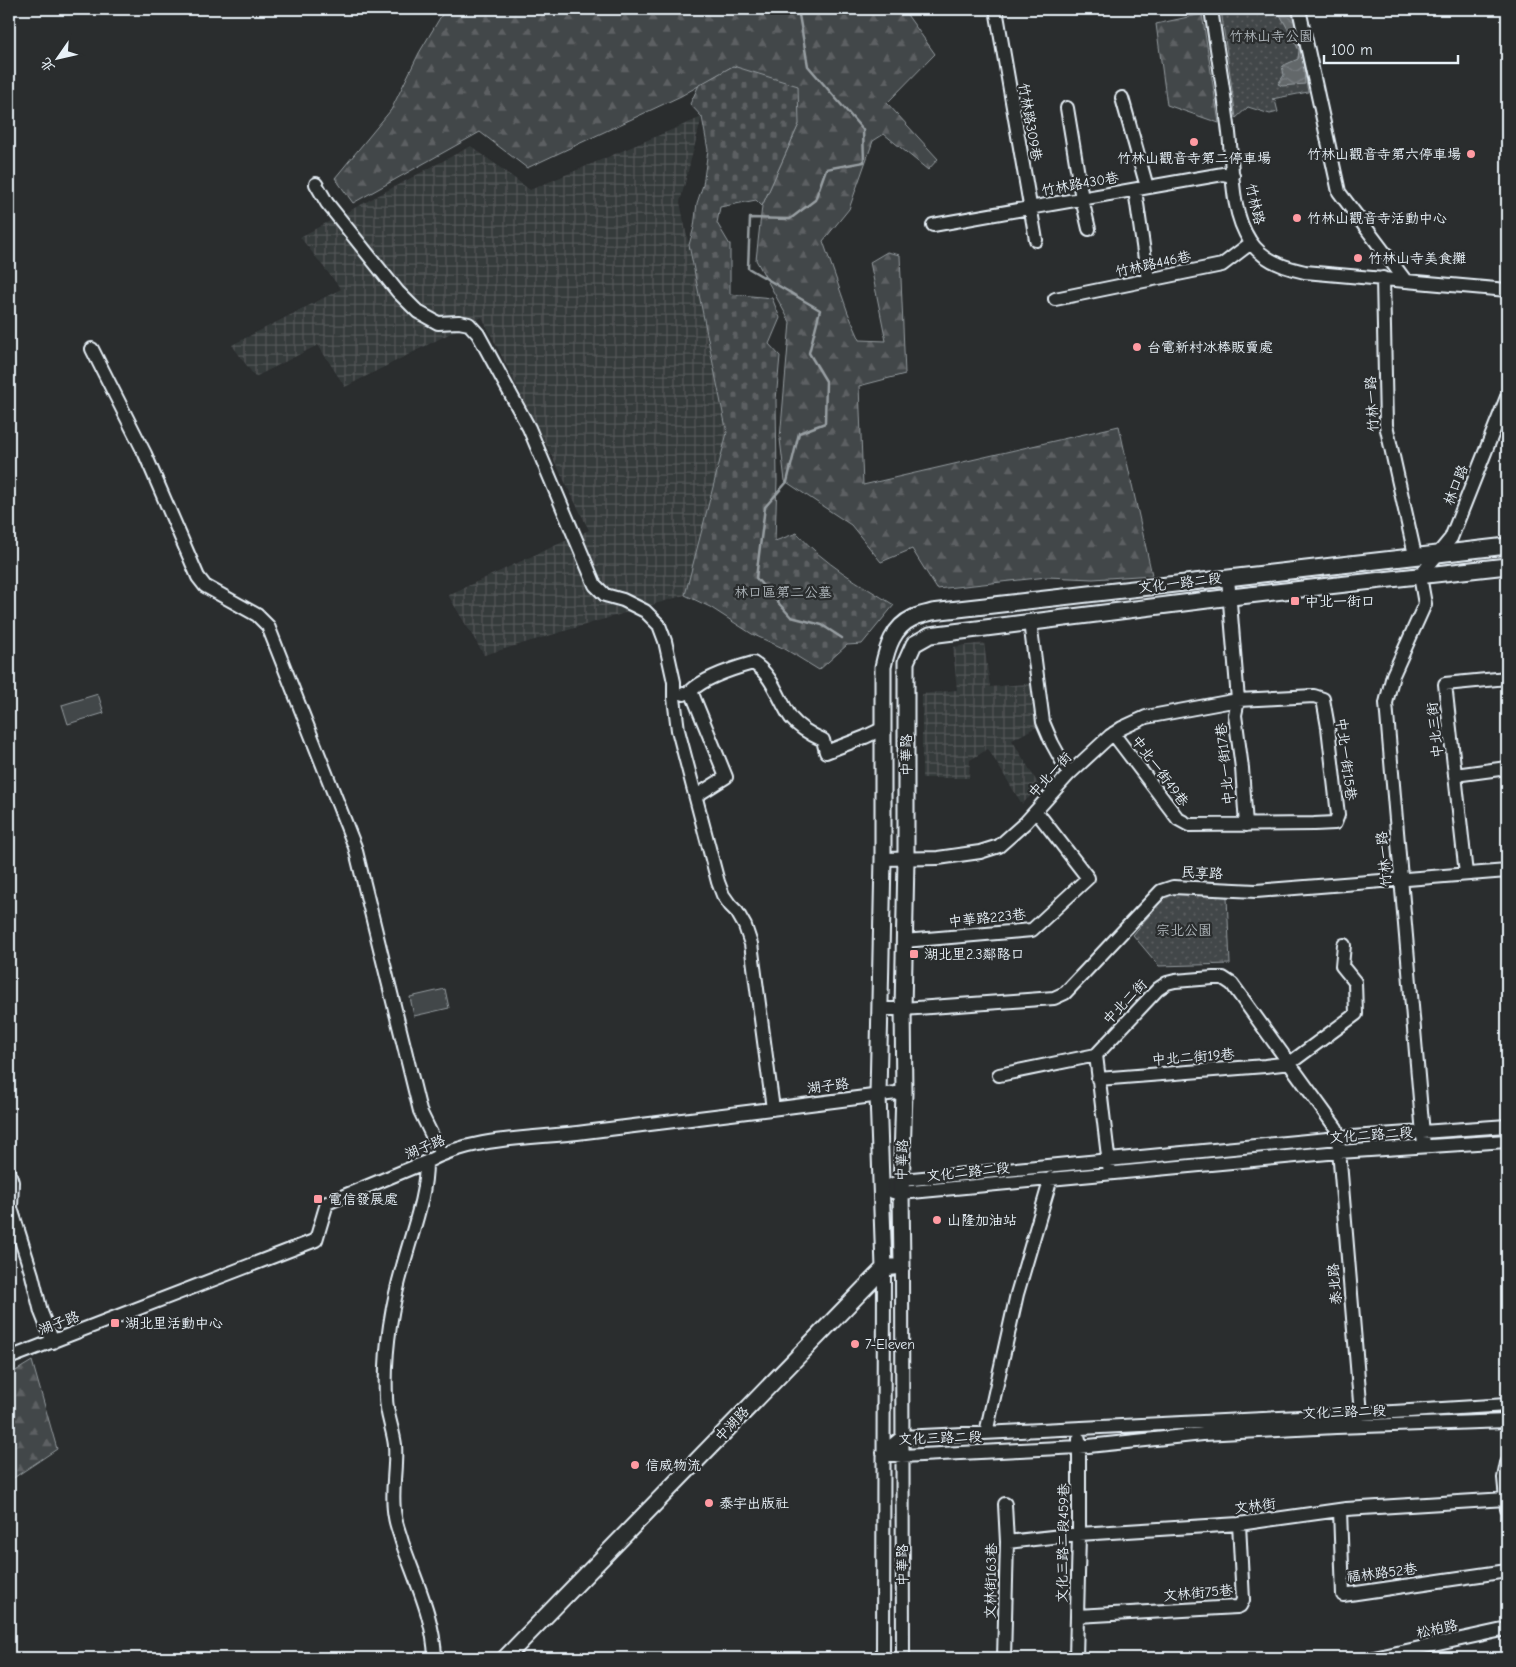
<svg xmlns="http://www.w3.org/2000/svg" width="1516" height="1667" font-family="'Comic Neue','LXGW WenKai TC',sans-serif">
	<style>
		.industrial { fill: url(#industrial-grid) }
		.grass { fill: #424648; stroke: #959ca0 }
		.forest { fill: url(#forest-firs); stroke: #959ca0 }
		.cemetery { fill: url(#cemetery-stones); stroke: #959ca0 }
		.park { fill: url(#park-dots); stroke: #959ca0 }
		.water { fill: url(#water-waves); stroke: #989fa3 }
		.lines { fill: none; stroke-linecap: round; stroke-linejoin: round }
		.stream { stroke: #989fa3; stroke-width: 2.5 }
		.minor-casing { stroke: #e8f1f8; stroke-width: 16 }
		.major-casing { stroke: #e8f1f8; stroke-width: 19 }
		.minor { stroke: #2a2d2e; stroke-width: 12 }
		.major { stroke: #2a2d2e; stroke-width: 15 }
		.poi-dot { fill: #ff9aa2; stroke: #2a2d2e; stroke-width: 2 }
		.labels { text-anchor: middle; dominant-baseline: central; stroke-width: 4.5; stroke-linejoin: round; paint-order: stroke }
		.park-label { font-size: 14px; fill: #aeb5ba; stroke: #2a2d2e }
		.street-label { font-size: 14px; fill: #e8f1f8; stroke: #2a2d2e }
		.poi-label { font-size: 14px; fill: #e8f1f8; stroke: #2a2d2e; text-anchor: start }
	</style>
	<defs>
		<pattern id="industrial-grid" width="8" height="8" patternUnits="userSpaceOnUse" patternTransform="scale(1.25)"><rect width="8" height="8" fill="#363a3b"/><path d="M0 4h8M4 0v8" fill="none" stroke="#535758"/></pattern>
		<pattern id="forest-firs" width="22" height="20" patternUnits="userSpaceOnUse" patternTransform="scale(1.25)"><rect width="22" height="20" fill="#424648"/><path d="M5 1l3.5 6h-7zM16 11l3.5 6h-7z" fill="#5d6163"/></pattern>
		<pattern id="cemetery-stones" width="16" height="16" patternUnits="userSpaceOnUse" patternTransform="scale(1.25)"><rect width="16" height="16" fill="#424648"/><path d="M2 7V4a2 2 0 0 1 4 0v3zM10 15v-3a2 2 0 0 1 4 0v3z" fill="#5d6163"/></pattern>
		<pattern id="park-dots" width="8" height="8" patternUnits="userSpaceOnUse" patternTransform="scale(1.25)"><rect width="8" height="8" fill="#424648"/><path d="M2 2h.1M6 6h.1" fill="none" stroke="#5d6163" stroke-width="1.8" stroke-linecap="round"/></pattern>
		<pattern id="water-waves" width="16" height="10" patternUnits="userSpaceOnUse" patternTransform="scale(1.25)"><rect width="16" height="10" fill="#63686b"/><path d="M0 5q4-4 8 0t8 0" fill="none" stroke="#797e81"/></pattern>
	</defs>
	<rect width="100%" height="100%" fill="#2a2d2e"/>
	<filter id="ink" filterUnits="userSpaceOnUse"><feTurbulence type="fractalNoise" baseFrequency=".02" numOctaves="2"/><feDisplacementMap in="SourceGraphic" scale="10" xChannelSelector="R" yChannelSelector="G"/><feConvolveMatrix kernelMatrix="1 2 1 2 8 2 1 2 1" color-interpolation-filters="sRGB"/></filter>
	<g filter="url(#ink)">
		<path class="industrial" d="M702,117L680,202L727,433L685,595L484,655L448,595L589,530L482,317L345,387L318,345L255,377L232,345L341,289L300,237L471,146L530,190Z
			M984,643L990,687L1035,683L1040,725L1012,740L1040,787L1022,804L988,749L970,760L969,778H922V694L957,690L953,647Z"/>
		<path class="grass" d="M98,694L104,713L68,724L62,705Z
			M445,989L449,1008L414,1016L410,997Z"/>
		<path class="forest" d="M443,9H903L935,54L887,103L938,159L928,170L884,134L873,141L849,209L823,241L848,313L860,340L886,341L870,262L887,252L900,255L905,374L859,386L863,485L1119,426L1152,575L1093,579L1047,577L937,589L912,549L881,562L851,525L785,481L780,439L790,322L756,260L762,206L799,124L733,66L681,96L527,168L480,132L353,203L335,178L391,110L419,53L444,11Z
			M1202,14L1219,123L1167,105L1156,24Z
			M32,1361L57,1449L9,1481V1375Z"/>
		<path class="cemetery" d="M733,66L798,86L799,124L762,206L756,200L720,207L717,223L730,245V294L772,298L780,318L769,344L780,356L776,400L777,480L775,541L797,533C824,564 860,584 894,605L862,644L847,645L819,670L785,649L752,634L710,607L685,595L727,433L689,245L694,227L697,203L703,185L708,150L702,117L690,104L699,85Z"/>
		<path class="park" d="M1228,9H1294L1308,92L1272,99L1275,100L1278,112L1270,114L1248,107L1236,118L1221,10Z
			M1175,893L1227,897L1230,964L1159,966L1133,935L1164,897Z"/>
		<path class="water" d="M1277,9H1294L1303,58L1305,84L1282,86L1278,84L1284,75L1282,66L1298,59L1299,50Z"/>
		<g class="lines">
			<path class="stream" d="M798,9L808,66L863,130L864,162L826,169L815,200L790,219L750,218L748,268L820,310L809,353L826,381L825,423L799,433L787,482L765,507L756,578L791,617L822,625L842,638"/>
			<g class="minor-casing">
				<path id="minor" d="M996,9L1036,240
					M1211,9C1217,50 1224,92 1229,133C1233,168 1230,211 1250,241C1262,260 1285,268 1305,272L1507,290
					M1299,9L1339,192L1405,280
					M1122,98L1147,187
					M1067,108L1082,199L1089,229
					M316,184L327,203L398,292L418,312L438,323L459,322L469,324L478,334L529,428L595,585L605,595L623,600L645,611L659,625L665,641L674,682V698L678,730L718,882L723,895L730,905L737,912L745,926L751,944L773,1109
					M1135,190L1148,280
					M933,225L1223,174L1233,176
					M1383,278L1386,425L1415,555
					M1055,299L1222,265L1251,243
					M92,349L145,454L198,577L205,586L257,615L268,626L355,847L420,1111L441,1154
					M1228,578L1238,700L1235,715L1242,768L1246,825
					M1030,622L1043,722L1052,743L1069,774
					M691,691C704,678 735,668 753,663C772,674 779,700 791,718C799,728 812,735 823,740L826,752L865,737L884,728
					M684,694L691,691L726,777L696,796
					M1455,775L1507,768
					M883,859L938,858L980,852L999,846L1025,823L1069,774L1110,736L1122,728L1146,717L1238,700L1314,696L1323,699L1328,727L1338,815L1335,823L1314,824L1189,825L1178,819L1118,740L1114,733
					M1466,874L1445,684L1507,678
					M904,941L1032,930L1088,878L1036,811
					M881,1009H903L1054,998L1065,993L1161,891L1173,887L1256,891L1507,871
					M999,1075L1096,1055
					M1098,1079L1265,1066L1290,1063L1356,1014L1355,982L1342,966L1344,945
					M1424,1146L1386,703L1393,675L1425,604L1420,576L1451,538L1507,397
					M426,1162C426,1198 412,1231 403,1266C391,1308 384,1353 386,1397C386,1414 393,1428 395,1445C397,1469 390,1493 395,1517C396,1525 400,1534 402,1542C415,1580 434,1618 435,1658
					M9,1172L12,1182L11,1208L32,1275L41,1312L53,1342
					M1110,1173L1096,1055L1158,989L1167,983L1175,981L1213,978H1223L1232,984L1336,1128L1338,1138L1362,1426
					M881,1190L902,1180L1338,1138L1507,1126
					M893,1192L901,1193L1339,1152L1507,1141
					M902,1266L903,1658
					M9,1358L316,1240L327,1203L426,1162C473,1136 532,1139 585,1132C691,1119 798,1106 904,1092
					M986,1433L1017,1294L1051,1178
					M883,1453L902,1437L1361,1414L1507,1405
					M883,1453L902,1456L1079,1447L1203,1434L1336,1427L1507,1421
					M1507,1463L1504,1478L1507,1509
					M1340,1510L1343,1595L1507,1571
					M1007,1542L1079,1534L1239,1524L1346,1509L1506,1499
					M1077,1616L1237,1607L1240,1606L1243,1600L1239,1524
					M883,1658L884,1268
					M1004,1658L1007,1542L1005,1504
					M1076,1658L1079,1534V1439
					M1374,1658L1507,1629"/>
			</g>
			<g class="major-casing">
				<path id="major" d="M884,1268L878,1095L883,859V667C887,648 893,627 913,618C918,615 926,614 932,612L1507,546
					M505,1658L884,1268L902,1266L901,1193L904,1092L903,1009L906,859V662L914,644L930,635L1231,597L1507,566"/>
			</g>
			<use href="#minor" class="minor"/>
			<use href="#major" class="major"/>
		</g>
	</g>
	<g class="poi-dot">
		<circle cx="1194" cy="142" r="5"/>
		<circle cx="1471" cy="154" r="5"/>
		<circle cx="1297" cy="218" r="5"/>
		<circle cx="1358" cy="258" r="5"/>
		<circle cx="1137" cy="347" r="5"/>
		<rect x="1290" y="596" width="10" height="10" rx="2.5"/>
		<rect x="909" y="949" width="10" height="10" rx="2.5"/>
		<rect x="313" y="1194" width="10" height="10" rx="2.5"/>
		<circle cx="937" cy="1220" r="5"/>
		<rect x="110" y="1318" width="10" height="10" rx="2.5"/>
		<circle cx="855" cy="1344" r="5"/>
		<circle cx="635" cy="1465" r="5"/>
		<circle cx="709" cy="1503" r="5"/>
	</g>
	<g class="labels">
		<g class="park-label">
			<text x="1271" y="36">竹林山寺公園</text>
			<text x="783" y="592">林口區第二公墓</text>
			<text x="1184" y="930">宗北公園</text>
		</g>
		<g class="street-label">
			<text transform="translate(1030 122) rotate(80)">竹林路309巷</text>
			<text transform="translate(1080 184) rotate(-10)">竹林路430巷</text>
			<text transform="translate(1255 204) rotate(77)">竹林路</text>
			<text transform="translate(1153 264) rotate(-12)">竹林路446巷</text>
			<text transform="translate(1372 404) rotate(-93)">竹林一路</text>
			<text transform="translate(1456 485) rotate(-68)">林口路</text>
			<text transform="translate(1180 583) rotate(-7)">文化一路二段</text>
			<text transform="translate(1435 730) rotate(-96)">中北三街</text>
			<text transform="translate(906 755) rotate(-90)">中華路</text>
			<text transform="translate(1346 759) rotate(83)">中北一街15巷</text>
			<text transform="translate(1225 764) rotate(-96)">中北一街17巷</text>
			<text transform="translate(1160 771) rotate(53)">中北一街49巷</text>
			<text transform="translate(1050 775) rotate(-47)">中北一街</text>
			<text transform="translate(1384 859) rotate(-95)">竹林一路</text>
			<text transform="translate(1202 873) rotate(3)">民享路</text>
			<text transform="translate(987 918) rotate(-6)">中華路223巷</text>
			<text transform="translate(1125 1002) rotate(-46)">中北二街</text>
			<text transform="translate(1193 1057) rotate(-4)">中北二街19巷</text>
			<text transform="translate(828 1086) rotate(-7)">湖子路</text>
			<text transform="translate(1371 1135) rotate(-4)">文化二路二段</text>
			<text transform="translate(425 1147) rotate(-22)">湖子路</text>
			<text transform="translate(902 1160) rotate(-88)">中華路</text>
			<text transform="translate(968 1172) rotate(-6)">文化二路二段</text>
			<text transform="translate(1335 1284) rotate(-95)">泰北路</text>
			<text transform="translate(59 1323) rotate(-21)">湖子路</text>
			<text transform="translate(1344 1412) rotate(-2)">文化三路二段</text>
			<text transform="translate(732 1424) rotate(-46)">中湖路</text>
			<text transform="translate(940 1438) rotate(-2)">文化三路二段</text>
			<text transform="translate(1255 1506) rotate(-7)">文林街</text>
			<text transform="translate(1063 1543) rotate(-89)">文化三路二段459巷</text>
			<text transform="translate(902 1565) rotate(-90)">中華路</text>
			<text transform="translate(1382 1573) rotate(-7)">福林路52巷</text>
			<text transform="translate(991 1581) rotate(-89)">文林街163巷</text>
			<text transform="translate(1198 1593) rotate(-5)">文林街75巷</text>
			<text transform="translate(1437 1629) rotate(-12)">松柏路</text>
		</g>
		<g class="poi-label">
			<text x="1461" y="154" text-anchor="end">竹林山觀音寺第六停車場</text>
			<text x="1194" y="158" text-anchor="middle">竹林山觀音寺第二停車場</text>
			<text x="1307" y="218">竹林山觀音寺活動中心</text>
			<text x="1368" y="258">竹林山寺美食攤</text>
			<text x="1147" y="347">台電新村冰棒販賣處</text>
			<text x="1305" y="601">中北一街口</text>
			<text x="924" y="954">湖北里2.3鄰路口</text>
			<text x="328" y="1199">電信發展處</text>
			<text x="947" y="1220">山隆加油站</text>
			<text x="125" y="1323">湖北里活動中心</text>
			<text x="865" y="1344">7-Eleven</text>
			<text x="645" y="1465">信威物流</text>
			<text x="719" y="1503">泰宇出版社</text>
		</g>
	</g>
	<rect width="1516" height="1667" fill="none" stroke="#2a2d2e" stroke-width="30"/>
	<rect x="15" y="15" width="1486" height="1637" fill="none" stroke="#e8f1f8" stroke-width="2" filter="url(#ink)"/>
	<g transform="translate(58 58) rotate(236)" stroke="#2a2d2e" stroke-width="4" paint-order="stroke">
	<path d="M0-4L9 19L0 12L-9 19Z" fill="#e8f1f8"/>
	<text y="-8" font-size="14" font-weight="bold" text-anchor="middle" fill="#e8f1f8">北</text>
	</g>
	<path d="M1324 55v8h134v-8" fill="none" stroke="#e8f1f8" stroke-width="2.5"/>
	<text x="1331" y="55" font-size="15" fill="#e8f1f8" stroke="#2a2d2e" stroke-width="4" paint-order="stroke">100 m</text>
</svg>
